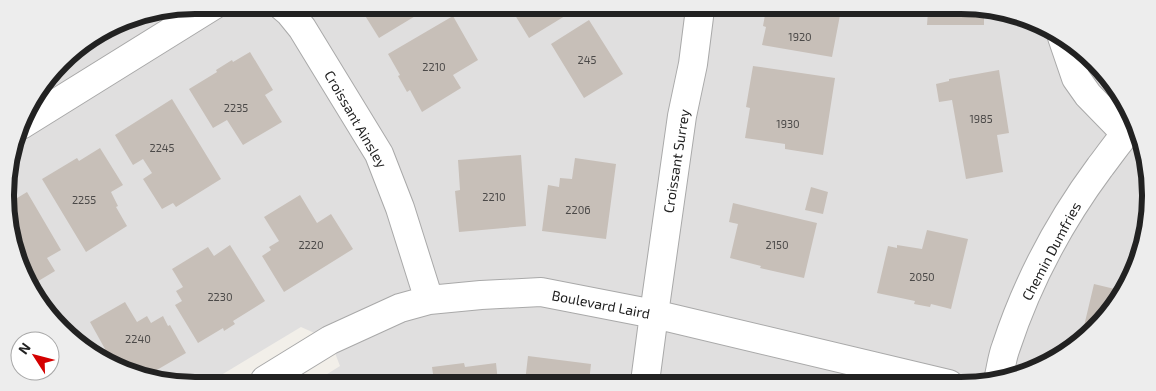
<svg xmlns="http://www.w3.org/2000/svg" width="1156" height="391" font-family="'Exo 2',sans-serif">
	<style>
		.residential { fill: #e0dfdf }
		.grass { fill: #cdebb0 }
		.building { fill: #c7bfb8 }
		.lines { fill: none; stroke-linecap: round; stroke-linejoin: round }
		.minor-casing { stroke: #a9a9a9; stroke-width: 30 }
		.minor { stroke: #fff; stroke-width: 28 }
		.labels { text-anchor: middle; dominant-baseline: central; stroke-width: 5; stroke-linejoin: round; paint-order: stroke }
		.number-label { font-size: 11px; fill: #4b4948 }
		.street-label { font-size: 14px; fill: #222; stroke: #fff }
		.rim { fill: none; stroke: #222; stroke-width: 6 }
	</style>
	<rect width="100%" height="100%" fill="#f2efe9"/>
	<path class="residential" d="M196,5L1010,11L1076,44L1125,100L1149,170L1145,245L1125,291L1086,339L1045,366L986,384L316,381L340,366L330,340L301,327L213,380H146L89,354L37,302L11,245L7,171L25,111L70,52L123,19Z"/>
	<path class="grass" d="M1074,43L1076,44L1117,91C1110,89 1106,83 1101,77L1096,79L1090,67Z"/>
	<path class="building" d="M359,6L412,7L417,15L379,38Z
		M510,7L578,8L529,38Z
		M769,10H841L832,57L762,45L766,27L763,26L765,15H768Z
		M928,11H984V25H927Z
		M453,16L478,60L453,75L461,88L422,112L410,90L407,92L398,76L400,75L388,54Z
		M589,20L623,74L584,98L551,44Z
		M250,52L273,90L265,95L282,122L243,145L227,120L213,128L189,89L217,72L216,70L232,60L233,62Z
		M753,66L835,78L823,155L785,149V144L745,138L750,108L746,107Z
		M999,70L1009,133L997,135L1003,172L966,179L952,100L939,102L936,84L949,81V79Z
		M172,99L221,179L176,207L173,203L162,209L143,179L152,173L143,159L133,165L115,135Z
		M100,148L123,185L111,192L118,206L116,207L127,226L86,252L42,179L77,158L79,161Z
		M521,155L526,226L459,232L455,191L460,190L458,160Z
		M575,158L616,164L606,239L542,231L548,185L559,187L560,178L572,179Z
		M811,187L828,192L823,214L805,210Z
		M27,192L61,250L47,258L55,271L30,286L11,245L9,203Z
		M300,195L317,223L331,214L353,249L284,292L262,256L271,250L269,247L279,241L264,217Z
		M733,203L817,223L804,278L760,268L761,266L730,258L738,224L729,222Z
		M927,230L968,239L951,309L931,304L930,307L914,304L915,301L877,293L888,246L897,248V245L922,249Z
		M230,245L265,301L233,321L235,324L224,331L223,328L198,343L175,305L182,301L176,291L183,287L172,269L208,247L214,256Z
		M1094,284L1123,291L1125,287H1127L1125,291L1086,339L1080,343Z
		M125,302L137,322L147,316L151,323L163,316L168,326L170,325L186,353L143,378L94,356L105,349L90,322Z
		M528,356L591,364L589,382H525Z
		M464,363L465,367L496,363L498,382L434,381L432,367Z
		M711,376L738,382V383H709Z"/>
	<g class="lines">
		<g class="minor-casing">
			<path id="minor" d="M282,6L289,12L302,28L379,154L400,208L429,300
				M1062,37L1076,78L1088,95L1125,133
				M21,125L214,5
				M265,380L330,340L400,308L429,300L481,295L541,292L654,314L949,384
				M998,380C1001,369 1002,357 1006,347C1027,283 1060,221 1100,167C1111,153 1121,137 1134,125
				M645,382L654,314L682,116L693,64L700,9"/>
		</g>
		<use href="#minor" class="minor"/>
	</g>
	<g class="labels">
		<g class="number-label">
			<text x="800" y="36">1920</text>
			<text x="587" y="59">245</text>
			<text x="434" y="66">2210</text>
			<text x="236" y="107">2235</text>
			<text x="981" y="118">1985</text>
			<text x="788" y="123">1930</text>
			<text x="162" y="147">2245</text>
			<text x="494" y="196">2210</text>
			<text x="84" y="199">2255</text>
			<text x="578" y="209">2206</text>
			<text x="311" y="244">2220</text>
			<text x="777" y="244">2150</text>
			<text x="922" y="276">2050</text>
			<text x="220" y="296">2230</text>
			<text x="138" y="338">2240</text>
		</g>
		<g class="street-label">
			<text transform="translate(356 119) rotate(60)">Croissant Ainsley</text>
			<text transform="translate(676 161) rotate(-81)">Croissant Surrey</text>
			<text transform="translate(1051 251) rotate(-62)">Chemin Dumfries</text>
			<text transform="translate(601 304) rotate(11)">Boulevard Laird</text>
		</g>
	</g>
	<path d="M0 0H1156V391H0ZM195 14H961A181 181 0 0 1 1142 195V196A181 181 0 0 1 961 377H195A181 181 0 0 1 14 196V195A181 181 0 0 1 195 14Z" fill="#ededed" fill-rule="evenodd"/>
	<path class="rim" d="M195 14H961A181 181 0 0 1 1142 195V196A181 181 0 0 1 961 377H195A181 181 0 0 1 14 196V195A181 181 0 0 1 195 14Z"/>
	<g transform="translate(35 356) rotate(306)"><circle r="24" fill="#ffffff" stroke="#a7a7a7"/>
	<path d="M0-4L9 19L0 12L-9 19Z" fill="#d40000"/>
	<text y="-8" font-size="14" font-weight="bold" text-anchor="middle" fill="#222222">N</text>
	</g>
</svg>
